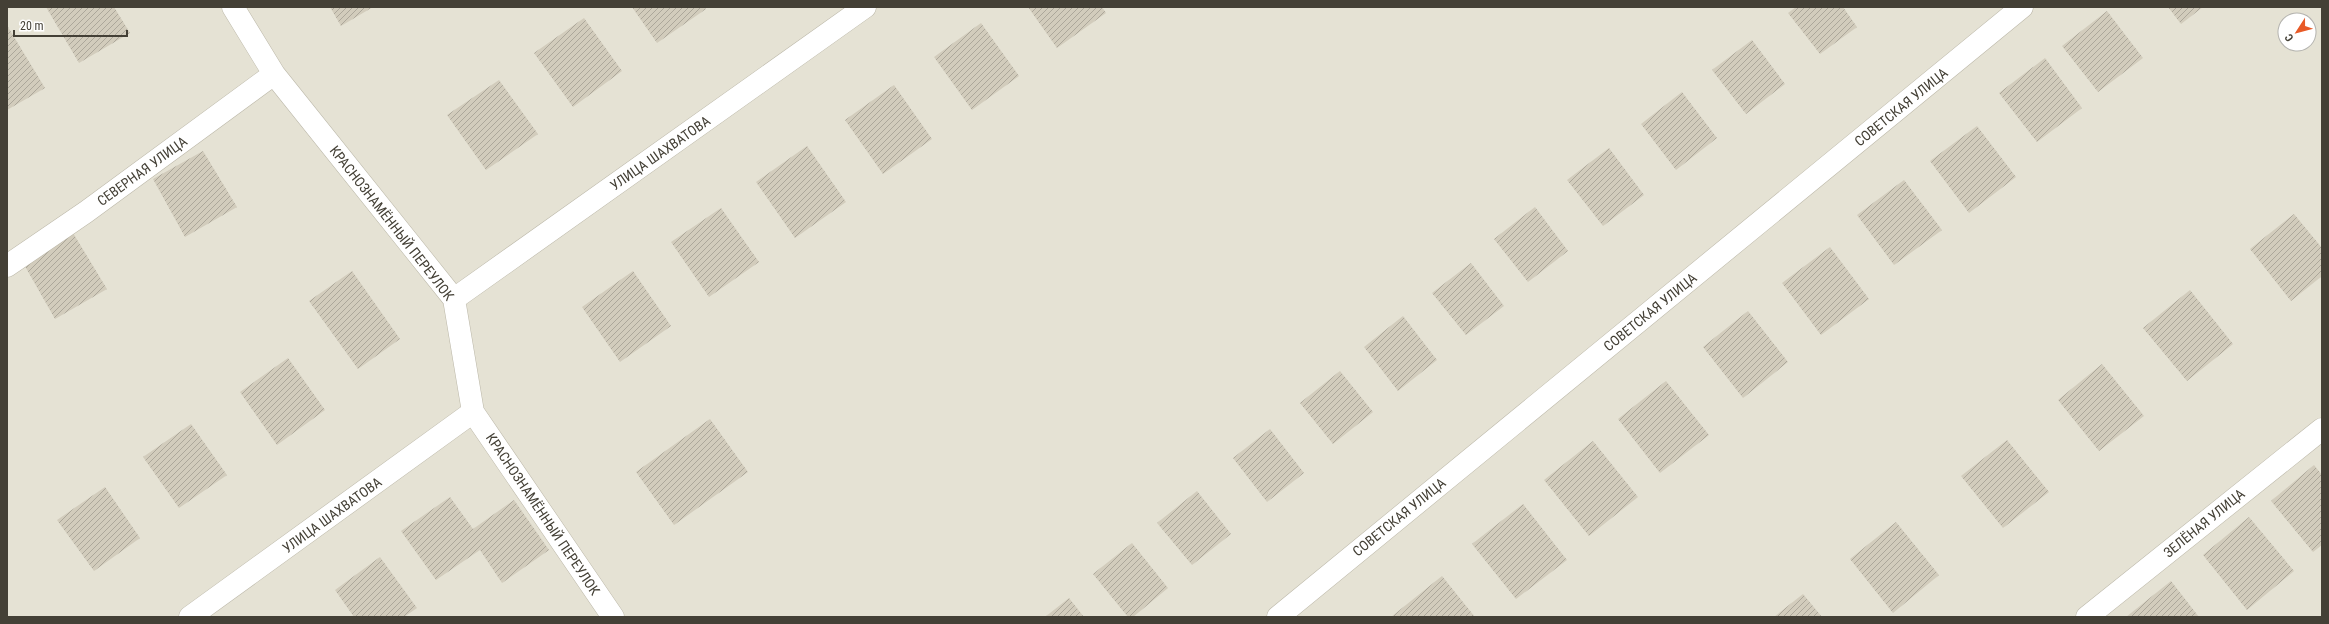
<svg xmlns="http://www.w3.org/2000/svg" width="2329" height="624" font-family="'Roboto Condensed',sans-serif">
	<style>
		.residential { fill: #e5e2d4; fill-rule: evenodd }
		.building { fill: url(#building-hatch) }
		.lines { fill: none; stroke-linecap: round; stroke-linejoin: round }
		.street-casing { stroke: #bcb8a9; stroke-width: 23 }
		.street { stroke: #fff; stroke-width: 22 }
		.labels { text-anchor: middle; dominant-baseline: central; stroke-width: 3; stroke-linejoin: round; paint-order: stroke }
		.street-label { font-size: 14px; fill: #444036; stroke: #fff }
	</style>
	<defs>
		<pattern id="building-hatch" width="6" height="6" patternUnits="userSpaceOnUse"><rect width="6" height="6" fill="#d2ccbc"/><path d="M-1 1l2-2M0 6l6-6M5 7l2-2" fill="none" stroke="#aca79a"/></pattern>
	</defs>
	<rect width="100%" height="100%" fill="#f1efe6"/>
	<path class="residential" d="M7,7H2322V617H7ZM2285,20H2309V44H2285Z"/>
	<path class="building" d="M46,7H114L130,33L79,63Z
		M330,7H373L341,26Z
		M632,7H704L706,9L657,43Z
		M1028,7H1102L1106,13L1057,48Z
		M1796,7H1843L1857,27L1820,54L1788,13Z
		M2168,7H2203L2181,24Z
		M2107,11L2143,58L2098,92L2062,46Z
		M584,18L622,71L573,107L534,53Z
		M981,23L1019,76L972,110L934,57Z
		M8,27L45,88L7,110V28Z
		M1752,40L1785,84L1746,114L1712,70Z
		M2045,58L2082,108L2037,142L1999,93Z
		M499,80L538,134L486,170L447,115Z
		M894,85L932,139L883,174L845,120Z
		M1682,92L1717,138L1676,170L1641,124Z
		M1977,126L2016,177L1969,213L1930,161Z
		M807,146L846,202L795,238L756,182Z
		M1609,148L1644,195L1603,226L1567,180Z
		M203,151L237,207L185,237L153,179Z
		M1904,180L1942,230L1894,265L1857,215Z
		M1535,207L1568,251L1528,282L1494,239Z
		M721,208L759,262L709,297L671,242Z
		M2294,214L2322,248V276L2291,301L2250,249Z
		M73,233L107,289L55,319L22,261Z
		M1830,247L1869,299L1821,335L1782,283Z
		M1471,263L1504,306L1466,335L1432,293Z
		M352,271L400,339L358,369L309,301Z
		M633,271L671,326L620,362L582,307Z
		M2190,290L2233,344L2187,381L2143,328Z
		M1748,311L1788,362L1743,398L1703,347Z
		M1403,316L1437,360L1398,391L1364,347Z
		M288,358L325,410L277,445L240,392Z
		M2102,364L2144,416L2099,451L2058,400Z
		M1340,371L1373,412L1333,444L1300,403Z
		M1666,381L1709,435L1660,473L1618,419Z
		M710,419L748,472L674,525L636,472Z
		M191,424L227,475L179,508L143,457Z
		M1270,429L1304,473L1267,502L1233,458Z
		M2007,440L2049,492L2003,528L1961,476Z
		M1593,441L1638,497L1589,536L1544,480Z
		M2314,465L2322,475V545L2313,552L2271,501Z
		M105,487L140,538L94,571L57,520Z
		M1197,491L1231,534L1192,565L1157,523Z
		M450,497L473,529L514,500L549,550L502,583L480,550L436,580L401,531Z
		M1523,504L1567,560L1516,599L1472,544Z
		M2249,517L2294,571L2247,610L2203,555Z
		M1896,522L1939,575L1893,613L1850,559Z
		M1132,543L1168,588L1133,617H1128L1093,574Z
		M380,557L417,608L404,617H354L335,590Z
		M1442,576L1475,617H1391Z
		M2171,581L2199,617H2126Z
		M1803,594L1822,617H1774Z
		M1069,598L1084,617H1045Z"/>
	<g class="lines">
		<g class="street-casing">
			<path id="street" d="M233,7L274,74L454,299L473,412L613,617
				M7,266L86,212L274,74
				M454,299L865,7
				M190,617L473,412
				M1278,617L2022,7
				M2087,617L2322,429"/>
		</g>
		<use href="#street" class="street"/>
	</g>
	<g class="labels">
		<g class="street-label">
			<text transform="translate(1901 107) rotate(-39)">СОВЕТСКАЯ УЛИЦА</text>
			<text transform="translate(660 153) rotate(-35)">УЛИЦА ШАХВАТОВА</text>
			<text transform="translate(142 171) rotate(-36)">СЕВЕРНАЯ УЛИЦА</text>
			<text transform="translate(392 223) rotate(52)">КРАСНОЗНАМЁННЫЙ ПЕРЕУЛОК</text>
			<text transform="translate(1650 312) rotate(-39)">СОВЕТСКАЯ УЛИЦА</text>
			<text transform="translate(543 514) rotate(56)">КРАСНОЗНАМЁННЫЙ ПЕРЕУЛОК</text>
			<text transform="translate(332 515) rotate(-36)">УЛИЦА ШАХВАТОВА</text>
			<text transform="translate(1399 517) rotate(-39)">СОВЕТСКАЯ УЛИЦА</text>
			<text transform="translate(2204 523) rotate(-39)">ЗЕЛЁНАЯ УЛИЦА</text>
		</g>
	</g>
	<rect width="2329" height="624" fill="none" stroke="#444036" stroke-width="16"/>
	<g transform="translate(2297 32) rotate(234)"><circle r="19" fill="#ffffff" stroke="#b4b3af"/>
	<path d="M0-3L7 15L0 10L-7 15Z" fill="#e85a27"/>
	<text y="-6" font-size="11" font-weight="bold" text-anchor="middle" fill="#444036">С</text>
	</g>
	<path d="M14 30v6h113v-6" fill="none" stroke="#444036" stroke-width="2"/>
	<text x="20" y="30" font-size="12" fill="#444036" stroke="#ffffff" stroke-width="3" paint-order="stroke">20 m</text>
</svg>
